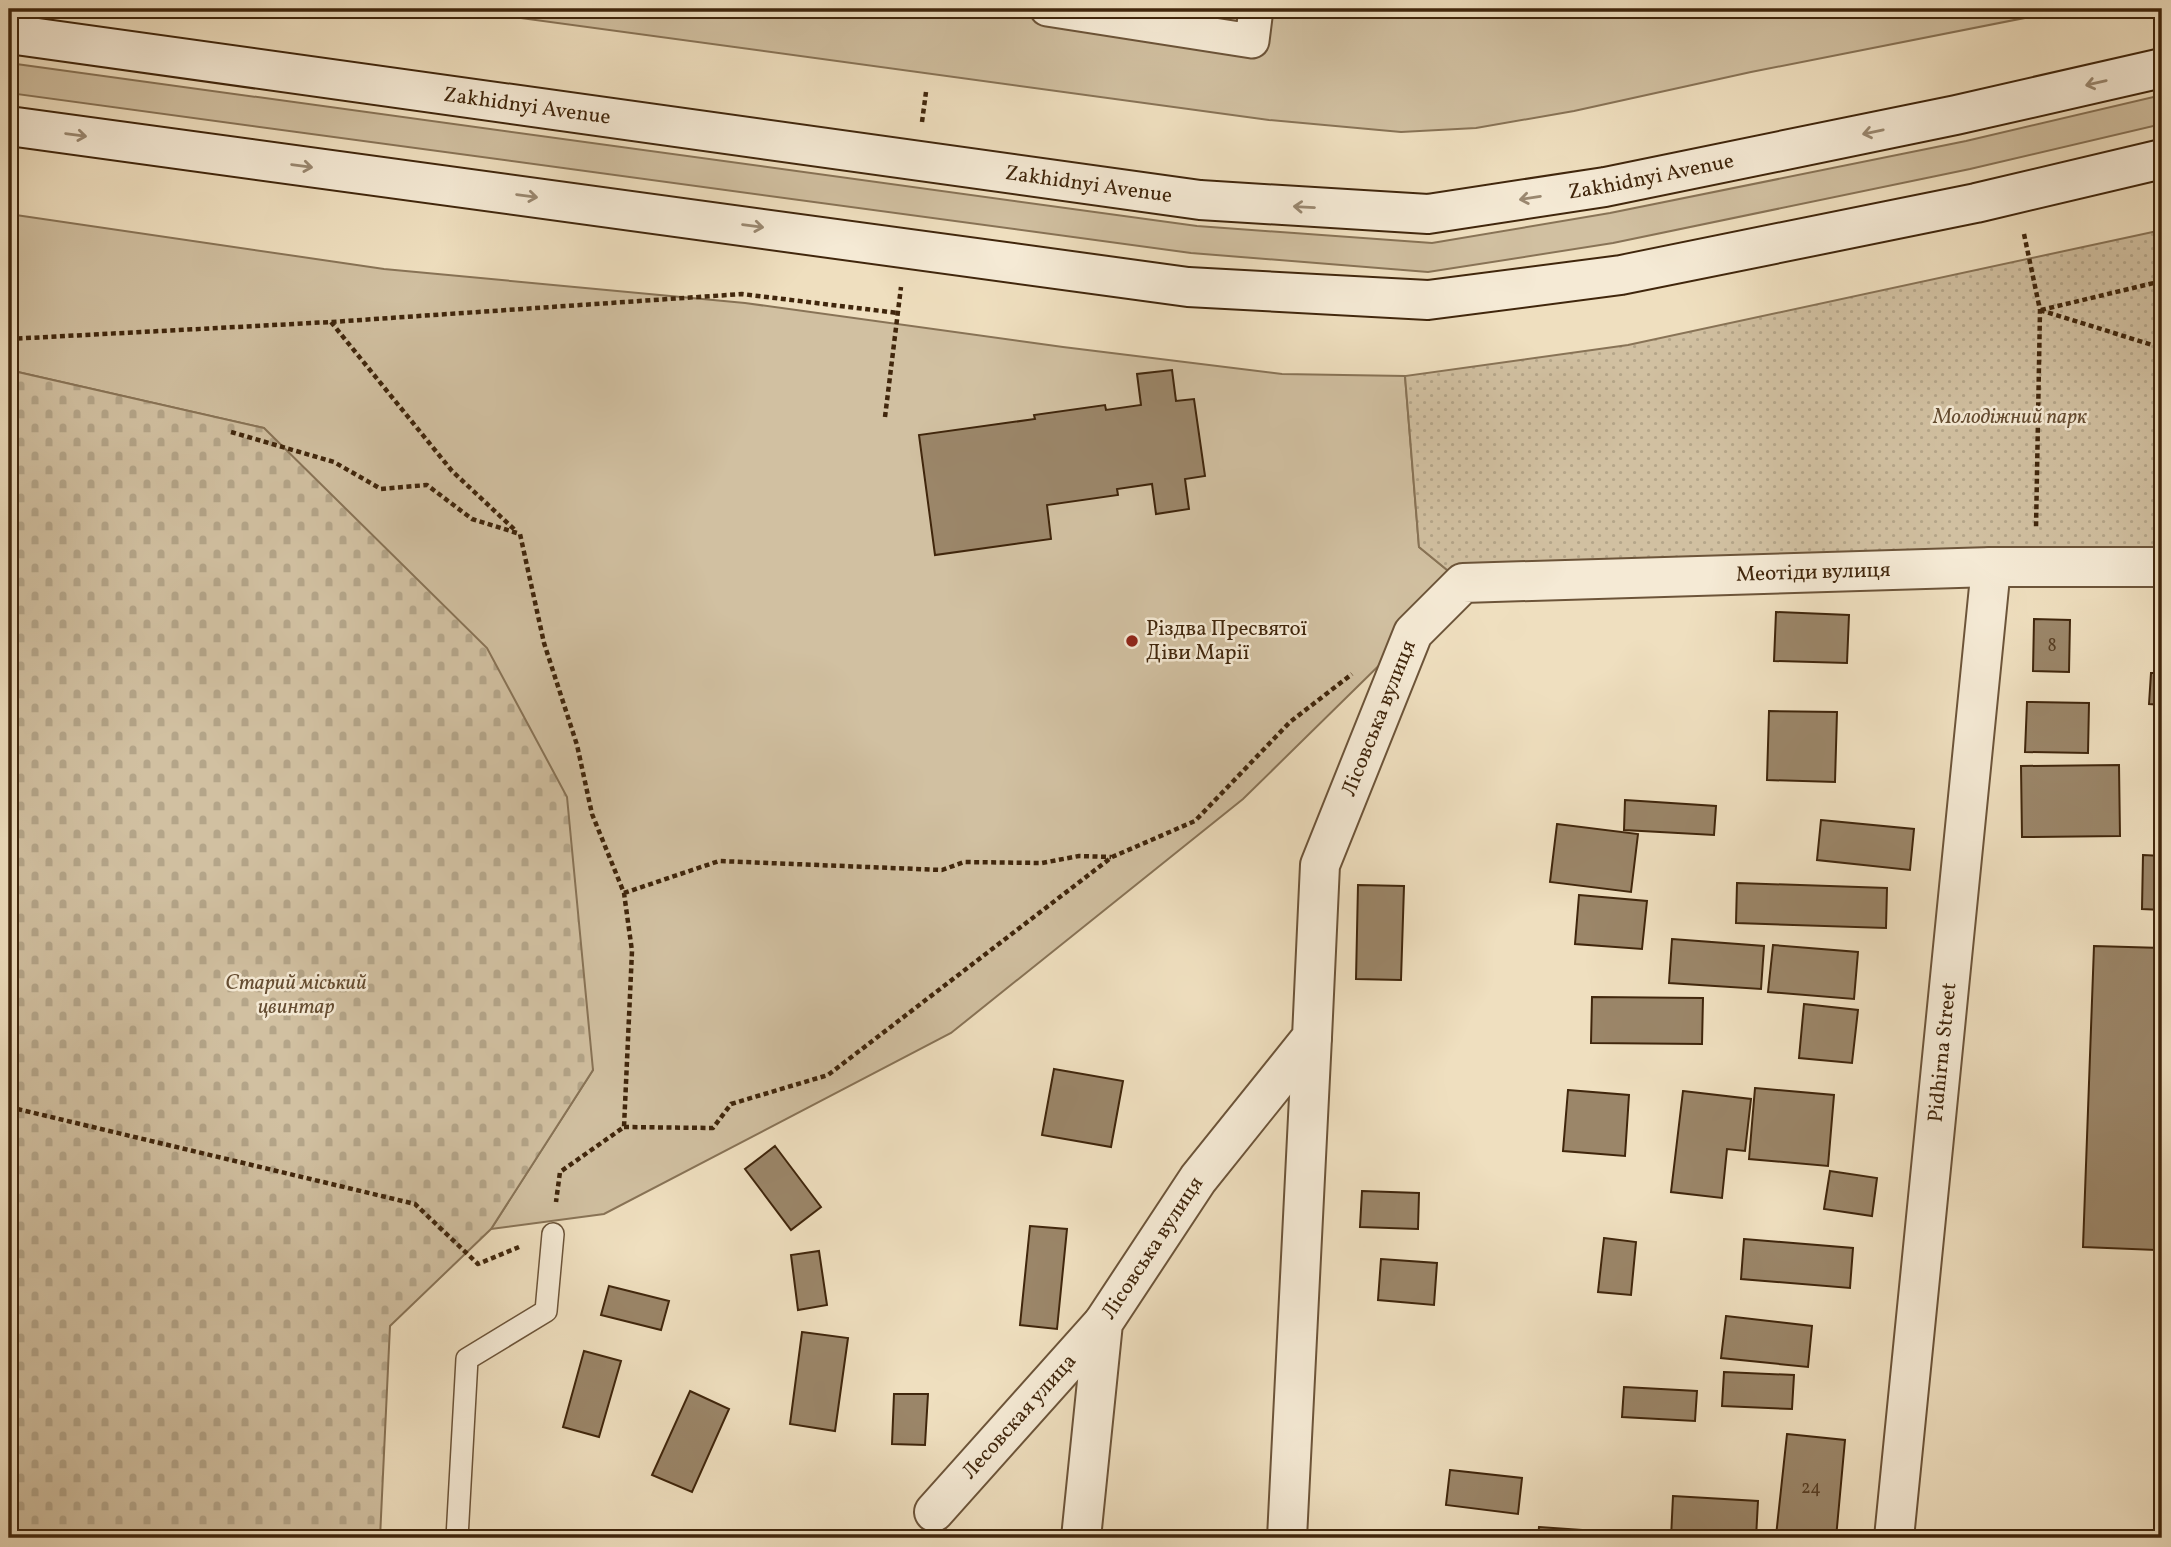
<svg xmlns="http://www.w3.org/2000/svg" width="2171" height="1547" font-family="Vollkorn,serif">
	<style>
		.grass { fill: #d1c0a1; stroke: #887356; stroke-width: 2 }
		.cemetery { fill: url(#cemetery-stones); stroke: #887356; stroke-width: 2 }
		.park { fill: url(#park-dots); stroke: #887356; stroke-width: 2 }
		.building { fill: #9b8669; stroke: #40260c; stroke-width: 2 }
		.lines { fill: none; stroke-linecap: round; stroke-linejoin: round }
		.service-casing { stroke: #6c5439; stroke-width: 24 }
		.pedestrian-casing { stroke: #6c5439; stroke-width: 37 }
		.minor-casing { stroke: #6c5439; stroke-width: 42 }
		.secondary-casing { stroke: #40260c; stroke-width: 42 }
		.path { stroke: #40260c; stroke-width: 4.5; stroke-dasharray: 5 3.5; stroke-linecap: butt }
		.service { stroke: #f5ead5; stroke-width: 21 }
		.pedestrian { stroke: #f5ead5; stroke-width: 33 }
		.minor { stroke: #f5ead5; stroke-width: 38 }
		.secondary { stroke: #f5ead5; stroke-width: 38 }
		.oneway { stroke: #9a8870 }
		.poi-dot { fill: #8f2418; stroke: #f5ead5; stroke-width: 2.5 }
		.labels { text-anchor: middle; dominant-baseline: central; stroke-width: 5; stroke-linejoin: round; paint-order: stroke }
		.number-label { font-size: 18px; fill: #573e23 }
		.street-label { font-size: 21px; fill: #40260c; stroke: #f5ead5 }
		.park-label { font-size: 21px; font-style: italic; fill: #644c31; stroke: #f5ead5 }
		.poi-label { font-size: 21px; fill: #40260c; stroke: #f5ead5; text-anchor: start }
	</style>
	<defs>
		<pattern id="cemetery-stones" width="16" height="16" patternUnits="userSpaceOnUse" patternTransform="scale(1.75)"><rect width="16" height="16" fill="#d1c0a1"/><path d="M2 7V4a2 2 0 0 1 4 0v3zM10 15v-3a2 2 0 0 1 4 0v3z" fill="#b4a589"/></pattern>
		<pattern id="park-dots" width="8" height="8" patternUnits="userSpaceOnUse" patternTransform="scale(1.75)"><rect width="8" height="8" fill="#d1c0a1"/><path d="M2 2h.1M6 6h.1" fill="none" stroke="#b4a589" stroke-width="1.8" stroke-linecap="round"/></pattern>
	</defs>
	<rect width="100%" height="100%" fill="#efdfbf"/>
	<filter id="stains"><feTurbulence type="fractalNoise" baseFrequency=".00286" numOctaves="4"/><feColorMatrix values="0 0 0 0 .2 0 0 0 0 .09 0 0 0 0 .02 0 0 0 .5 -.17"/></filter>
	<radialGradient id="worn" r=".72"><stop offset=".6" stop-color="#630" stop-opacity="0"/><stop offset="1" stop-color="#630" stop-opacity=".3"/></radialGradient>
	<path class="grass" d="M485,9H2070L1751,72L1574,111L1476,128L1401,132L1269,120L485,13Z
		M9,63L1197,226L1432,243L1610,213L1966,141L2162,95V124L1970,169L1613,243L1428,272L1191,253L9,93Z
		M9,214L384,269L745,303L1063,347L1282,374L1405,376L1419,547L1463,583L1243,799L951,1033L604,1214L491,1229L593,1070L264,428L9,370Z"/>
	<path class="cemetery" d="M9,370L264,428L487,648L567,797L593,1070L491,1229L390,1326L380,1538H9Z"/>
	<path class="park" d="M2162,230V567L1463,583L1419,547L1405,376L1628,345Z"/>
	<path class="building" d="M1172,370L1176,401L1194,399L1205,476L1185,479L1189,509L1156,514L1152,484L1117,489L1118,495L1047,505L1051,539L935,555L919,435L1035,419L1034,415L1105,405L1106,410L1141,405L1137,374Z
		M2162,496V552H2158Z
		M1776,612L1849,615L1847,663L1774,661Z
		M2034,619L2070,620L2069,672L2033,671Z
		M2151,673H2162V705L2149,704Z
		M2027,702L2089,703L2088,753L2025,752Z
		M1769,711L1837,712L1835,782L1767,780Z
		M2119,765L2120,836L2022,837L2021,766Z
		M1625,800L1716,806L1714,835L1624,830Z
		M1821,820L1914,829L1910,870L1817,860Z
		M1557,824L1638,834L1631,892L1550,882Z
		M2143,855L2162,856V910L2142,909Z
		M1737,883L1887,888L1886,928L1736,923Z
		M1358,885L1404,886L1401,980L1356,979Z
		M1579,895L1647,901L1642,949L1575,944Z
		M1672,939L1764,946L1761,989L1669,983Z
		M1773,945L1858,952L1854,999L1768,992Z
		M2094,946L2162,948V1089L2156,1250L2083,1247Z
		M1592,997L1703,998L1702,1044L1591,1043Z
		M1804,1004L1858,1010L1852,1063L1799,1058Z
		M1054,1069L1123,1081L1111,1147L1042,1135Z
		M1755,1088L1834,1095L1828,1166L1749,1159Z
		M1568,1090L1629,1095L1625,1156L1563,1151Z
		M1683,1091L1751,1099L1745,1151L1727,1149L1722,1198L1671,1192Z
		M775,1146L821,1207L791,1230L745,1169Z
		M1830,1171L1877,1178L1872,1216L1824,1209Z
		M1362,1191L1419,1193L1418,1229L1360,1227Z
		M1030,1226L1067,1229L1057,1329L1020,1325Z
		M1604,1238L1636,1242L1631,1295L1598,1292Z
		M1744,1239L1853,1248L1850,1288L1741,1279Z
		M819,1251L827,1305L798,1310L791,1255Z
		M1381,1259L1437,1263L1434,1305L1378,1300Z
		M609,1286L669,1301L661,1330L601,1315Z
		M1726,1316L1812,1326L1808,1367L1721,1358Z
		M802,1332L848,1338L835,1431L790,1424Z
		M584,1351L621,1361L599,1437L563,1427Z
		M1724,1372L1794,1375L1792,1409L1722,1406Z
		M1624,1387L1697,1391L1695,1421L1622,1417Z
		M690,1391L729,1409L692,1492L652,1475Z
		M894,1394H928L925,1445L892,1444Z
		M1787,1434L1845,1440L1836,1538L1776,1536Z
		M1450,1470L1522,1478L1518,1514L1446,1505Z
		M1673,1496L1758,1501L1756,1538H1671Z
		M1539,1527L1610,1532L1609,1538H1538Z"/>
	<g class="lines">
		<g class="service-casing">
			<path id="service" d="M457,1538L467,1359L546,1311L553,1234"/>
		</g>
		<g class="pedestrian-casing">
			<path id="pedestrian" d="M1047,9L1252,41L1256,9"/>
		</g>
		<g class="minor-casing">
			<g id="minor">
				<path id="s1" d="M934,1512L1103,1323"/>
				<path id="s2" d="M1081,1538L1103,1323L1198,1179L1312,1037L1320,865L1413,633L1463,583L1991,567H2162"/>
				<path d="M1287,1538L1312,1037"/>
				<path id="s3" d="M1894,1538L1991,567"/>
			</g>
		</g>
		<g class="secondary-casing">
			<g id="secondary">
				<path id="s4" d="M9,34L1200,200L1428,214L1605,187L1956,115L2162,68"/>
				<path d="M9,126L1188,287L1428,300L1621,275L1976,203L2162,159"/>
			</g>
		</g>
		<path class="path" d="M922,122L926,92
			M2024,234L2040,310L2036,528
			M2040,310L2162,348
			M2041,310L2162,281
			M331,322L452,471L516,531
			M9,339L331,322L742,294L898,313
			M885,417L901,287
			M231,432L334,462L381,489L427,485L472,519L520,534L544,643L577,745L592,814L624,893L632,951L624,1127L560,1172L556,1202
			M624,893L719,861L942,870L964,862L1042,863L1079,856L1111,857
			M9,1107L415,1204L478,1264L519,1247
			M624,1127L713,1128L731,1104L828,1075L1112,857L1195,821L1290,722L1352,674"/>
		<use href="#service" class="service"/>
		<use href="#pedestrian" class="pedestrian"/>
		<use href="#minor" class="minor"/>
		<use href="#secondary" class="secondary"/>
	</g>
	<defs><path id="oneway-shaft" d="M-6 0H5M1.5-3L5.5 0L1.5 3" fill="none" stroke-width="1.6" stroke-linecap="round" stroke-linejoin="round" transform="scale(1.75)"/></defs>
	<g class="oneway">
		<use href="#oneway-shaft" transform="translate(2096 83) rotate(167)"/>
		<use href="#oneway-shaft" transform="translate(1873 132) rotate(168)"/>
		<use href="#oneway-shaft" transform="translate(76 135) rotate(8)"/>
		<use href="#oneway-shaft" transform="translate(302 166) rotate(8)"/>
		<use href="#oneway-shaft" transform="translate(527 196) rotate(8)"/>
		<use href="#oneway-shaft" transform="translate(1530 198) rotate(171)"/>
		<use href="#oneway-shaft" transform="translate(1304 207) rotate(-177)"/>
		<use href="#oneway-shaft" transform="translate(753 226) rotate(8)"/>
	</g>
	<circle class="poi-dot" cx="1132" cy="641" r="7"/>
	<g class="labels">
		<g class="number-label">
			<text x="2052" y="646">8</text>
			<text x="1811" y="1488">24</text>
		</g>
		<g class="street-label">
			<text stroke="none"><textPath href="#s4" startOffset="523">Zakhidnyi Avenue</textPath></text>
			<text stroke="none"><textPath href="#s4" startOffset="1657">Zakhidnyi Avenue</textPath></text>
			<text stroke="none"><textPath href="#s4" startOffset="1090">Zakhidnyi Avenue</textPath></text>
			<text stroke="none"><textPath href="#s2" startOffset="1414">Меотіди вулиця</textPath></text>
			<text stroke="none"><textPath href="#s2" startOffset="901">Лісовська вулиця</textPath></text>
			<text stroke="none"><textPath href="#s3" startOffset="488">Pidhirna Street</textPath></text>
			<text stroke="none"><textPath href="#s2" startOffset="306">Лісовська вулиця</textPath></text>
			<text stroke="none"><textPath href="#s1" startOffset="128">Лесовская улица</textPath></text>
		</g>
		<g class="park-label">
			<text x="2010" y="417">Молодіжний парк</text>
			<text x="296" y="983">Старий міський<tspan x="296" dy="24">цвинтар</tspan></text>
		</g>
		<g class="poi-label">
			<text x="1146" y="629">Різдва Пресвятої<tspan x="1146" dy="24">Діви Марії</tspan></text>
		</g>
	</g>
	<rect width="2171" height="1547" fill="none" stroke="#efdfbf" stroke-width="35"/>
	<rect x="10" y="10" width="2150" height="1526" fill="none" stroke="#40260c" stroke-width="3.5"/>
	<rect x="18" y="18" width="2136" height="1512" fill="none" stroke="#40260c" stroke-width="2"/>
	<rect width="100%" height="100%" filter="url(#stains)"/>
	<rect width="100%" height="100%" fill="url(#worn)"/>
</svg>
